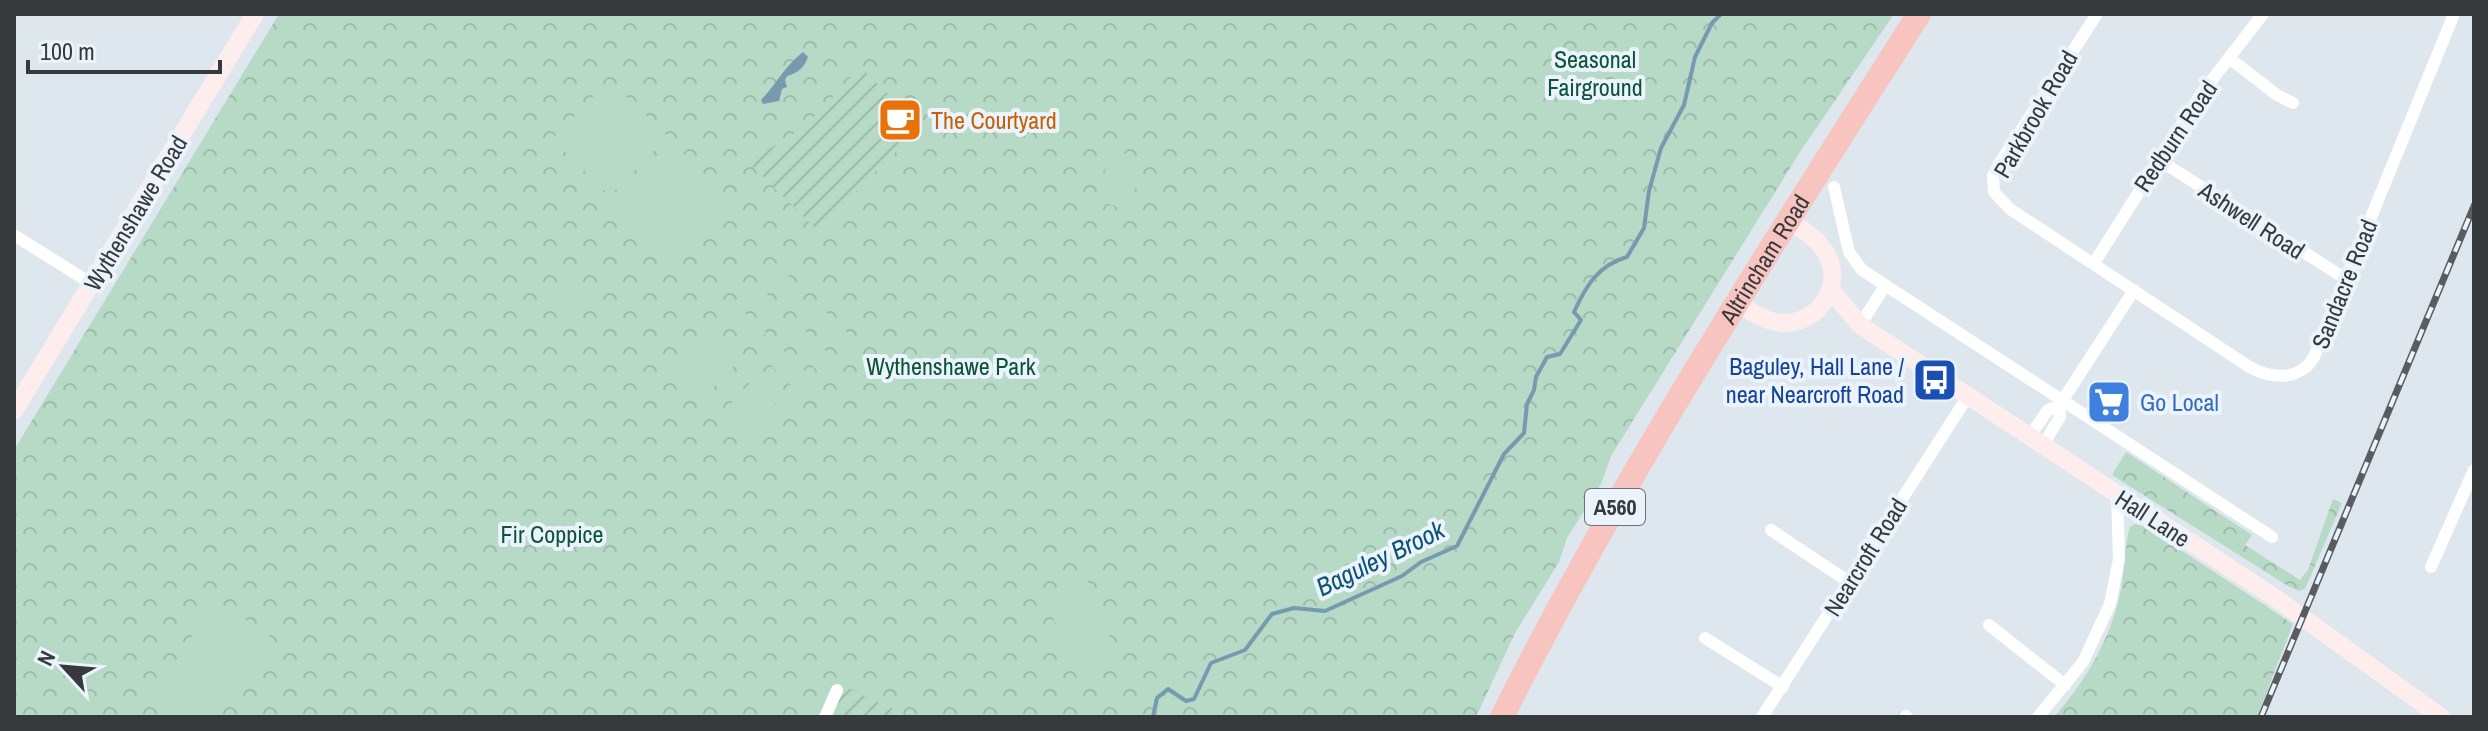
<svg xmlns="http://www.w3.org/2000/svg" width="2488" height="731" font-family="'Archivo Narrow',sans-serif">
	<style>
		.forest { fill: url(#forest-crowns) }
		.garden { fill: url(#garden-furrows) }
		.pitch { fill: #b6dac6 }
		.water { fill: #769ab0 }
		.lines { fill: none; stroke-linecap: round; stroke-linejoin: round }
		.stream { stroke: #769ab0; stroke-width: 4 }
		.street { stroke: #fff; stroke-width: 12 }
		.secondary { stroke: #fdedec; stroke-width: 18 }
		.highway { stroke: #f8c4bf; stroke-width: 24 }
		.rail-casing { stroke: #595d61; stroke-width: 7 }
		.rail { stroke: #ebf4fc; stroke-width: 4; stroke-dasharray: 12; stroke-linecap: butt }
		.labels { text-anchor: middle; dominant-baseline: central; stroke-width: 8; stroke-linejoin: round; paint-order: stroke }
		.shield { fill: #ebf4fc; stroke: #6d7276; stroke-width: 2 }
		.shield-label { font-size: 22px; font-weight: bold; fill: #373a3d }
		.park-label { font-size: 24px; fill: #0d5338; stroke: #ebf4fc }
		.street-label { font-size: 24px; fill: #373a3d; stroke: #ebf4fc }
		.food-label { font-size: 24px; fill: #c56008; stroke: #ebf4fc; text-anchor: start }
		.transit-label { font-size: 24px; fill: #164399; stroke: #ebf4fc; text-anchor: end }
		.shop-label { font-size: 24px; fill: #366cbe; stroke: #ebf4fc; text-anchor: start }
		.water-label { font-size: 26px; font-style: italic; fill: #0f5272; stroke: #ebf4fc }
	</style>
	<defs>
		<pattern id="forest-crowns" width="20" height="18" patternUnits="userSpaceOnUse" patternTransform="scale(2)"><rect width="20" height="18" fill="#b6dac6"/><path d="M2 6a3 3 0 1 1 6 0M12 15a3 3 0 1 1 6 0" fill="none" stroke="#9dbcab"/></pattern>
		<pattern id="garden-furrows" width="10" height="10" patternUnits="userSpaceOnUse" patternTransform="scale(2)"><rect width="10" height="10" fill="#b6dac6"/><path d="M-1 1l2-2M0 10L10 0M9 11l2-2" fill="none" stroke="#9dbcab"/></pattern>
	</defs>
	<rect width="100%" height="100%" fill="#dee6ee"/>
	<path class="forest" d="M279,14H1894L1800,152L1611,456L1601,484L1567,538L1559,562L1515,633L1476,717H14V450Z
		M2126,452L2252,535L2245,545L2300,580L2308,570L2333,499L2342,503L2305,589L2299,591L2288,586L2112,475Z
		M2135,524L2146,527L2293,624L2257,717H2054C2086,681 2112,637 2121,589C2125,569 2124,547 2130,527Z"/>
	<path class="garden" d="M860,67L922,126L817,230L746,160C802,136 821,110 860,67Z
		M843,686L911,717H830Z"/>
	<path class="pitch" d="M609,80L668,136L610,196L552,139Z
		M672,143L733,201L676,261L616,203Z
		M1112,149L1144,160L1128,210L1096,200Z
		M772,260L805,292L791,307L758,274Z
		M570,273L592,293L566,321L544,301Z
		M752,280L786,312L772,327L738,294Z
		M732,301L766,333L752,348L718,315Z
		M822,308L855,340L841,355L808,322Z
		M802,328L836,361L822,375L788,343Z
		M701,332L735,365L721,379L687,347Z
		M782,349L816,381L802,396L768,363Z
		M683,350L717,383L703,398L669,365Z
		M752,381L785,414L771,429L737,396Z
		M734,400L767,432L753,447L720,414Z
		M1087,579L1121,666L1079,682L1044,595Z
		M213,598L271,637L219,717H184L157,700Z"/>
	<path class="water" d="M803,52L808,57C804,68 798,73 787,76L785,80L787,87L782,89L779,101L763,104L761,100C777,83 784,67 803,52Z"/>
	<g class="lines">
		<path class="stream" d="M1153,717L1157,698L1168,689L1186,701L1194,699L1211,663L1245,650L1272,614L1294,608L1325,611L1402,576L1421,562L1457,546L1504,454L1524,433L1527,404L1534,390L1536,377L1547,357L1560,354L1581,320L1574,312C1586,286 1598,265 1627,257L1644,228L1649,191L1661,148L1684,105L1695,57L1712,23L1721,14"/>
		<path class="street" d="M2097,14L1999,164L1993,176L1994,192L2010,209L2248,366C2270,379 2299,382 2314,357L2454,14
			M2229,58L2277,95L2293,103
			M2159,160L2346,279
			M1834,187L1849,252L1862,270L2272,537
			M14,235L92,284
			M2094,263L2201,94L2263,14
			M1860,325L1885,286
			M2029,437L2048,410L2059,406L2134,290
			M2043,445L2060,417L2059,406
			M1771,530L1849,582
			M2431,567L2474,470
			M1989,625L2065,685
			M1705,638L1783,687
			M1906,716L1907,717
			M825,717L837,690
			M1762,717L1968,396
			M2038,717L2083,662L2110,604L2119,559L2117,495"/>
		<path class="secondary" d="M1831,290L1860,325L2277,599L2441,717
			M1738,303C1751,312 1766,322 1783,323C1819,324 1845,285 1826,253C1818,239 1803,230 1789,220
			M14,411L255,14"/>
		<path class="highway" id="s1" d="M1502,717C1624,473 1773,244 1919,14"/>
		<g class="rail-casing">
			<path id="rail" d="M2261,717L2474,206"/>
		</g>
		<use href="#rail" class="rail"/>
	</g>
	<defs>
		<g id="cafe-square" transform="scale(2.3)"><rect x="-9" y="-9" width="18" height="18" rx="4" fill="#e8710a" stroke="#ebf4fc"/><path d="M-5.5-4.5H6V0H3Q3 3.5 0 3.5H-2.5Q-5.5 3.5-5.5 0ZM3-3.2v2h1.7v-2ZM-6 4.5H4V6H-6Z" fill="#fff"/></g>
		<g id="bus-square" transform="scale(2.3)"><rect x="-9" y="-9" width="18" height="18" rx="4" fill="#1a4fb4" stroke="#ebf4fc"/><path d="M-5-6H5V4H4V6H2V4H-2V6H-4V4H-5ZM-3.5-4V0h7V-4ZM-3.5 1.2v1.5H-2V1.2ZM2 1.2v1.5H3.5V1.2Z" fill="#fff"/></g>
		<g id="supermarket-square" transform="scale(2.3)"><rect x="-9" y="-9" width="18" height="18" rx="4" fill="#3f7fe0" stroke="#ebf4fc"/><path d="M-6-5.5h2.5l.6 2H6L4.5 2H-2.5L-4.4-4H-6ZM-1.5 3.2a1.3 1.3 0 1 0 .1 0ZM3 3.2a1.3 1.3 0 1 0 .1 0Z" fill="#fff"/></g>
	</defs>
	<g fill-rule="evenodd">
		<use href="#cafe-square" x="900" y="120"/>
		<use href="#bus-square" x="1935" y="380"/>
		<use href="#supermarket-square" x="2109" y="402"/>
	</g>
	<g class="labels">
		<rect class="shield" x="1585" y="489" width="60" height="36" rx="6"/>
		<g class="shield-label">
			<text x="1615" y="507">A560</text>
		</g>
		<g class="park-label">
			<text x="1595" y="59">Seasonal<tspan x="1595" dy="28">Fairground</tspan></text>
			<text x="951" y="366">Wythenshawe Park</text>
			<text x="552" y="534">Fir Coppice</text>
		</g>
		<g class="street-label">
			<text transform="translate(2035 114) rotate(-60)">Parkbrook Road</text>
			<text transform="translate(2175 136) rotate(-56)">Redburn Road</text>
			<text transform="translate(135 213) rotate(-59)">Wythenshawe Road</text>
			<text transform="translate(2252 220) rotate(33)">Ashwell Road</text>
			<text stroke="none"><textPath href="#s1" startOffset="528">Altrincham Road</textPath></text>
			<text transform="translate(2344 284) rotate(-68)">Sandacre Road</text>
			<text transform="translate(2153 518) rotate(33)">Hall Lane</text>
			<text transform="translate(1865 557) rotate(-58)">Nearcroft Road</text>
		</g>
		<g class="food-label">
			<text x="931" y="120">The Courtyard</text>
		</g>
		<g class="transit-label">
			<text x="1904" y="366">Baguley, Hall Lane /<tspan x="1904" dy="28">near Nearcroft Road</tspan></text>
		</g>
		<g class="shop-label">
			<text x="2140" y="402">Go Local</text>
		</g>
		<g class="water-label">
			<text transform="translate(1380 558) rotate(-26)">Baguley Brook</text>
		</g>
	</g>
	<rect width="2488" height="731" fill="none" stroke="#373a3d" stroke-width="32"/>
	<g transform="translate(64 667) rotate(296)" stroke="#ebf4fc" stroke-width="6" paint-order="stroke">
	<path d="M0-6L14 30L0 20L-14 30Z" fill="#373a3d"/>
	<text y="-12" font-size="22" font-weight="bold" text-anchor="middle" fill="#373a3d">N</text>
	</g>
	<path d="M28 60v12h192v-12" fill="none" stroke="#373a3d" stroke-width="4"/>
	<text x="40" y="60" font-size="24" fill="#373a3d" stroke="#ebf4fc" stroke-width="6" paint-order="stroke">100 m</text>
</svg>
